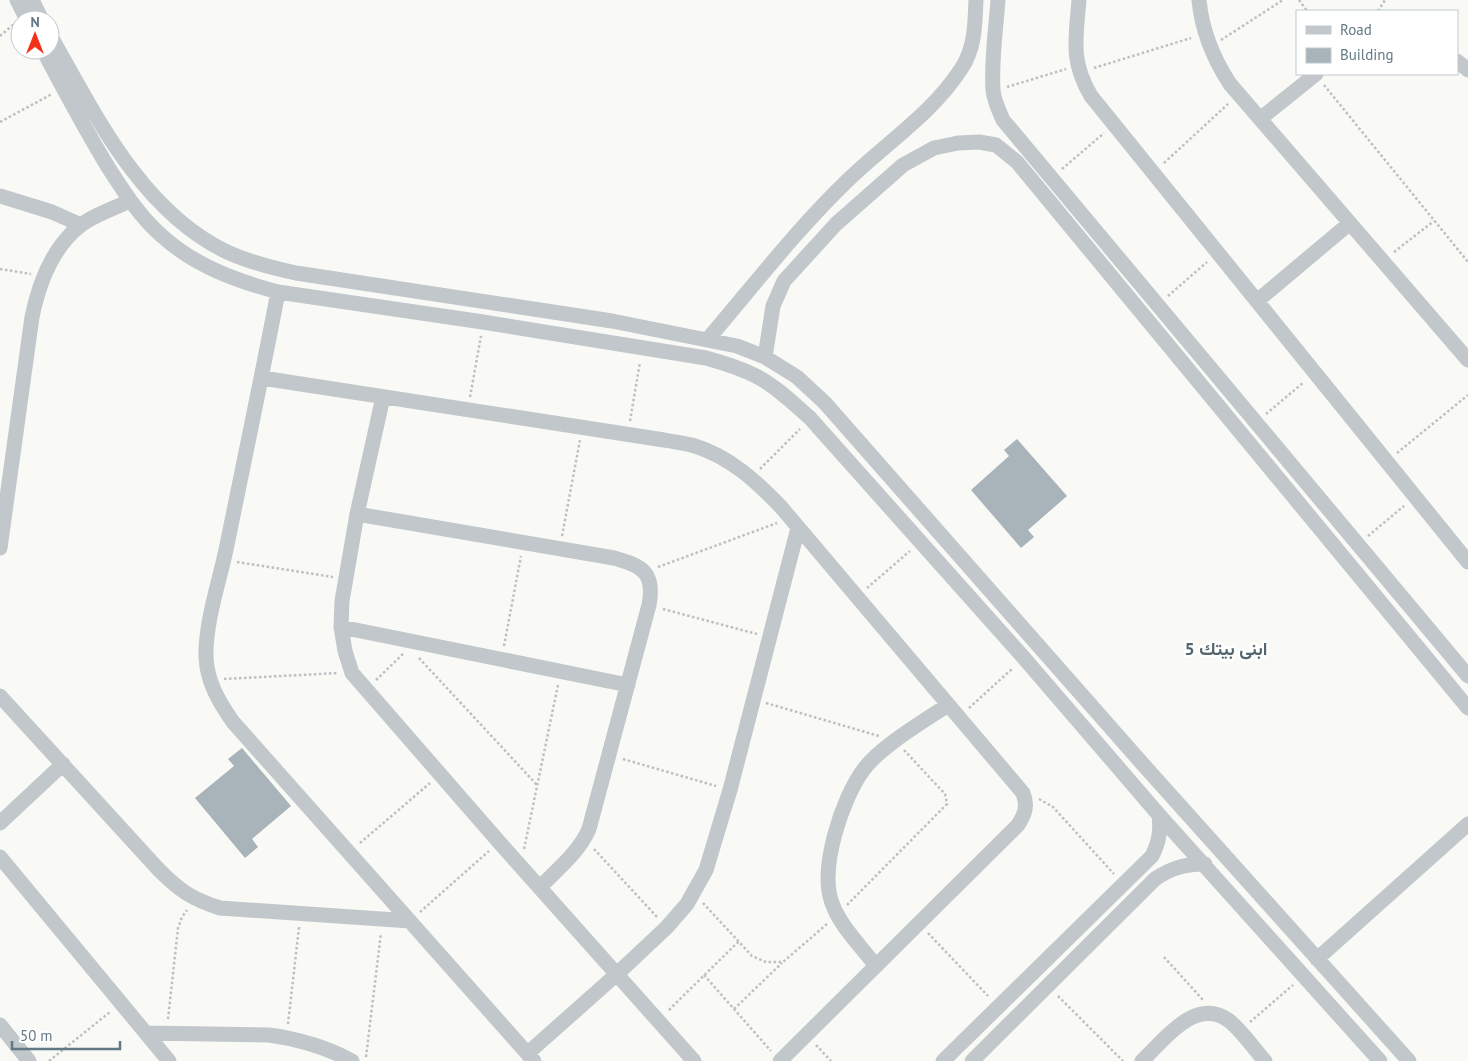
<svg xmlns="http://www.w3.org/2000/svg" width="1468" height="1061" font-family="'PT Sans',Vazirmatn,sans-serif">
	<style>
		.building { fill: #a8b4b9 }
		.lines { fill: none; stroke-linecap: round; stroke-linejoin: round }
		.path { stroke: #bbc0c2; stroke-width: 2.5; stroke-dasharray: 2.5 2.5; stroke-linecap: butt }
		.minor { stroke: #c1c7ca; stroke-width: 15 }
		.labels { text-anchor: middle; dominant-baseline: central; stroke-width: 5; stroke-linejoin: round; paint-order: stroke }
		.district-label { font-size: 18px; font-weight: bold; fill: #53666e; stroke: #fff }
	</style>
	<rect width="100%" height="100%" fill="#f9f9f6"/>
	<path class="building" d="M1017,439L1067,496L1028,530L1034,537L1021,548L971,490L1009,456L1004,450Z
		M242,748L291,806L252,839L258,847L245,858L195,798L234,766L228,759Z"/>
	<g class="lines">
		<path class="path" d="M1299,0L1307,11
			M1378,11L1385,0
			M0,36L14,24
			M1221,40L1283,0
			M1094,68L1191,38
			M1324,85L1468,262
			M1007,87L1066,69
			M0,122L52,94
			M1164,163L1228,104
			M1062,169L1104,133
			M1394,252L1434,221
			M0,269L31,274
			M1168,296L1207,262
			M470,397L481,336
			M1266,414L1304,382
			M630,421L640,362
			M1397,453L1468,395
			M760,469L800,429
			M562,536L580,440
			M1368,536L1404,506
			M237,562L333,577
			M658,567L777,523
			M867,588L910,551
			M663,609L757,634
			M504,646L521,556
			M419,658L537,785
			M224,679L338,673
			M376,680L403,654
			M766,703L879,736
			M969,708L1013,668
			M623,759L716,786
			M1039,799L1053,807L1114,874
			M360,843L430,783
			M524,849L558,685
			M594,849L658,918
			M703,903L752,956L766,962H783L827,924
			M847,905L947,804L945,794L904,750
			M420,912L489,851
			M928,933L988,996
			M1164,957L1203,1000
			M704,975L771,1051
			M1058,996L1123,1061
			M734,1009L782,963
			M669,1010L739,941
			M168,1019L178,928L182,917L187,910
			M1250,1022L1293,985
			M288,1024L299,927
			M816,1045L831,1061
			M366,1057L381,933
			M49,1061L110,1012"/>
		<path class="minor" d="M17,0L27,20
			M32,0L42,20
			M998,0C996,29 991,61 993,90C994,101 999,111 1003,120L1468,676
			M1079,0C1076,39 1070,60 1091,96L1468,562
			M1199,0C1202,32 1213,58 1230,84L1468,360
			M50,35C95,114 141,211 227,252C249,262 272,268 296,273L612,321L737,346L765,357L797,377L825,403L1140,761L1409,1061
			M43,50C64,90 85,129 108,167C124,192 140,217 162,236C195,266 237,281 278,292L483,322L706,358C724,363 741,368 758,377C777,387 794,404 810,418L1024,658L1159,815L1380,1061
			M1457,61L1468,70
			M1260,119L1316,74
			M0,196L52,212L81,225
			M278,292C262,376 244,461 227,545C220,580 205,622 206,657C207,682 219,702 233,722L534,1061
			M1257,301L1350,223
			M708,339C754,285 797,229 848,180C886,143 932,114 961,69C975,49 975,24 976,0
			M765,357L773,306L784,281L836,224L903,165L934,148L958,143L979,142L996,145L1017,162L1468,708
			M262,378L664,440C674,442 685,443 695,446C730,457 756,481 781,507L1023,793C1028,806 1025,814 1018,825L780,1061
			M383,397L357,514L342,601L341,627L345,651L352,673L499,842L694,1061
			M357,514L614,558C643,566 655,573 649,605L589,829C579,852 558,869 540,887
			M0,548L32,317C39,283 52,247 81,225C92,216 115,208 129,201
			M341,627L628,685
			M0,696L159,870C180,891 192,899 220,908L410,921
			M0,823L63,764
			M0,857L169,1061
			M1317,959L1468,824
			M875,965C861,946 840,926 832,903C819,869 842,798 864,769C880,747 924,721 948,705
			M0,1025L29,1061
			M146,1033L269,1035C298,1039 326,1047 352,1061
			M528,1053L617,974L667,927L687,904L706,870L730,790L798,528
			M943,1061L1152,856C1159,842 1161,831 1159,815
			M972,1061L1155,879C1171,868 1185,864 1205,864
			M1142,1061C1164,1040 1195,997 1228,1020C1241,1029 1254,1049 1265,1061"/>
	</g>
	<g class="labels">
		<g class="district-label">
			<text x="1226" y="648">ابنى بيتك 5</text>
		</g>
	</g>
	<rect x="1296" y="10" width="162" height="65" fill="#ffffff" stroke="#c0c9ce"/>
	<rect x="1306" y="26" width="25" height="8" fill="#c1c7ca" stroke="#c0c9ce"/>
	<text x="1340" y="35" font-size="15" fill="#617984">Road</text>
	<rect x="1306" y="48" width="25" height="15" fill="#a8b4b9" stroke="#c0c9ce"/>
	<text x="1340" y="60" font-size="15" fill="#617984">Building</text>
	<g transform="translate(35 35)"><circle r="24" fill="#ffffff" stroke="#c0c9ce"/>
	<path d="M0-4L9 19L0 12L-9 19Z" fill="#f5301a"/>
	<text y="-8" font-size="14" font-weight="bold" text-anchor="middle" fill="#617984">N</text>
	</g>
	<path d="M12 1041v8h108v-8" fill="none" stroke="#617984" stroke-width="2.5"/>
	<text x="20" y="1041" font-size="15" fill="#617984" stroke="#ffffff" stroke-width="4" paint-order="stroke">50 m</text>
</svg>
